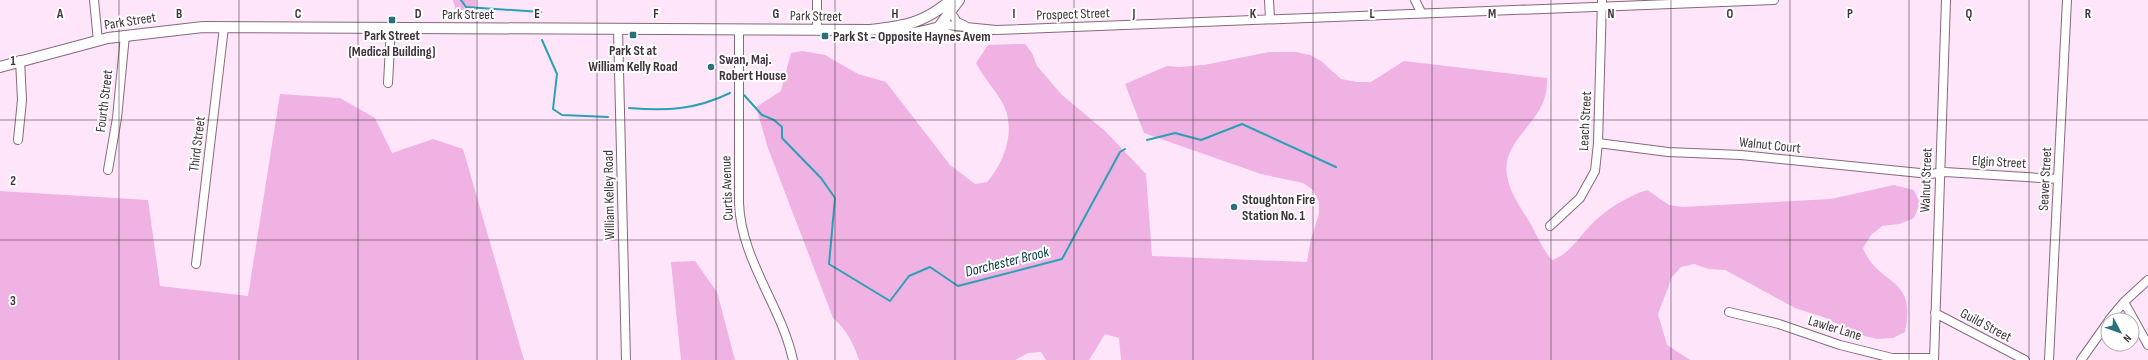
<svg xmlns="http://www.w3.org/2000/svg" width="2148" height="360" font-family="'Sofia Sans Condensed',sans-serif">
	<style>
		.green { fill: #f0b2e3 }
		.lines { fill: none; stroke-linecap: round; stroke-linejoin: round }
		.stream { stroke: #2aa1b4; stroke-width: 2 }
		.minor-casing { stroke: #86697f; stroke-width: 10 }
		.major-casing { stroke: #86697f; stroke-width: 12 }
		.minor { stroke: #fff; stroke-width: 8 }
		.major { stroke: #fff; stroke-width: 10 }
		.grid { fill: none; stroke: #3e323c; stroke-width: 1; stroke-opacity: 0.55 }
		.poi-dot { fill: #29707d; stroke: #fff; stroke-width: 1.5 }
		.labels { text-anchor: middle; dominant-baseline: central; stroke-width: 4; stroke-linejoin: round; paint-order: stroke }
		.street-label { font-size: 14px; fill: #3e323c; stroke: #fff }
		.poi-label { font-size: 14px; font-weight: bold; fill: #3e323c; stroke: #fff; text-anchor: start }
		.water-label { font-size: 15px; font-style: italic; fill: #00353d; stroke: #fff }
		.grid-label { font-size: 13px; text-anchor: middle; font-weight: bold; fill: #3e323c; stroke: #fff; stroke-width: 4; stroke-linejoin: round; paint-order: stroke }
	</style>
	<rect width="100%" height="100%" fill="#ffe5f9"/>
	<path class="green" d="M453,0H476L475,15H457Z
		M1014,44H1025L1032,53L1037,66L1062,95L1105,131L1146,174L1152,256L1307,262L1311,239L1319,214V202L1313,190L1303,183L1261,174L1144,133L1125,84L1167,66L1179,67L1204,65L1269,52H1296L1310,55L1321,61L1341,79L1357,82H1371L1404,61L1547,78C1548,112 1527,122 1512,148C1496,176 1518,203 1532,226C1538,238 1543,250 1552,260C1570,254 1577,239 1590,226C1606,209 1626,197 1647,190L1669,205L1682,207L1831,199L1894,185L1914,190L1920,203L1914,218L1899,224L1882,226L1871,235L1863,248C1879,288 1917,274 1905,332L1893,338L1877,339L1861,335L1823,317L1795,308L1725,270L1709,269L1694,264L1681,267L1672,277L1658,314L1667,345L1690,360H1121L1119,338L1105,334L1089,360H1046L1041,352L1028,353L1015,360H859C853,343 847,330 833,318L768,148L756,107L781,91L791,53L802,51L825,55L858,74L886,82L950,165L975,184L987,182C1005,161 1017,129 1002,102C994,88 983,77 976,63L988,45Z
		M280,94L340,98L375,118L392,153L433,139L463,149L524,360H0V191L148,200L160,286L248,296Z
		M695,261L717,292L735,360H681L671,262Z"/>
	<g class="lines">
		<path class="stream" d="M461,0L466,7L541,12
			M542,40L557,74L553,109L562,115L608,117
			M744,95L762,115L774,120L782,127V138L821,178L835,198L829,264L890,301L909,276L930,267L958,286L1062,259L1120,152L1125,149
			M629,108C667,111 695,110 730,93
			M1147,140L1175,133L1201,140L1242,124L1336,167"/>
		<g class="minor-casing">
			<path id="minor" d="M94,0L98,41
				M817,0V29
				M1269,0L1270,19
				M1415,0L1421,12
				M954,17L957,22L964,25
				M946,25L996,30L1774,0
				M938,28C953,40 972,36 990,31
				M618,29L626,360
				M739,29V203C741,260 781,305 793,360
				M388,83L391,27
				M18,140L22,100L20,60
				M1598,143L1668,152L1741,155L1930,174L1945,172L2058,179
				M108,170L117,118L125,35
				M1550,226L1580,198L1595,171L1598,143L1602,0
				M196,264L224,27
				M2124,302L2148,345
				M1729,312L1779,324L1840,345L1892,358H1934
				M1935,313L2025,360
				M2109,320L2124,302L2148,280
				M1934,360L1946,0
				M2049,360L2067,0
				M2081,360L2108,322"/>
		</g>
		<g class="major-casing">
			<path id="major" d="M938,28L959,0
				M880,32C907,36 921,33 946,25
				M0,67L108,38L203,27L869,30C904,26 923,24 951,0"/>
		</g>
		<use href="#minor" class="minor"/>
		<use href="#major" class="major"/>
	</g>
	<path class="grid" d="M119,0V360M239,0V360M358,0V360M477,0V360M597,0V360M716,0V360M835,0V360M955,0V360M1074,0V360M1193,0V360M1313,0V360M1432,0V360M1551,0V360M1671,0V360M1790,0V360M1909,0V360M2029,0V360M0,120H2148M0,240H2148"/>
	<g class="poi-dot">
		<rect x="388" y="16" width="8" height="8" rx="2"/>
		<rect x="629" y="31" width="8" height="8" rx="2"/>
		<rect x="821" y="32" width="8" height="8" rx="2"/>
		<circle cx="711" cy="67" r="4"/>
		<circle cx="1234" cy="207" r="4"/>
	</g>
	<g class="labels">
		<g class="street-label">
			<text x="468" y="14">Park Street</text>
			<text transform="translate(1073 14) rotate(-2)">Prospect Street</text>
			<text transform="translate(816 16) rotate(1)">Park Street</text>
			<text transform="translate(130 21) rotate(-9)">Park Street</text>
			<text transform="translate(104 101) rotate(-83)">Fourth Street</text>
			<text transform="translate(1585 121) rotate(-87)">Leach Street</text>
			<text transform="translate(197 144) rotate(-83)">Third Street</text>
			<text transform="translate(1770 145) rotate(6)">Walnut Court</text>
			<text transform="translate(1999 162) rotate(3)">Elgin Street</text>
			<text transform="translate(2045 179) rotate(-87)">Seaver Street</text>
			<text transform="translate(1926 180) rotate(-88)">Walnut Street</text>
			<text transform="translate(727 188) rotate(-92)">Curtis Avenue</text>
			<text transform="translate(609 195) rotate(-91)">William Kelley Road</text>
			<text transform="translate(1986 325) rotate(28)">Guild Street</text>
			<text transform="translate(1835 328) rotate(17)">Lawler Lane</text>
		</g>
		<g class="poi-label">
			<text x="392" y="35" text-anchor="middle">Park Street<tspan x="392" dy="16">(Medical Building)</tspan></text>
			<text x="833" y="36">Park St - Opposite Haynes Avem</text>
			<text x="633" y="50" text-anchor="middle">Park St at<tspan x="633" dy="16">William Kelly Road</tspan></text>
			<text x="719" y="59">Swan, Maj.<tspan x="719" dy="16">Robert House</tspan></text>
			<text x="1242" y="199">Stoughton Fire<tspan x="1242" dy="16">Station No. 1</tspan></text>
		</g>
		<g class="water-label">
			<text transform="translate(1007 262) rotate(-14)">Dorchester Brook</text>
		</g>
	</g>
	<g class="grid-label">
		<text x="60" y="18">A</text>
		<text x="179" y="18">B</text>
		<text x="298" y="18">C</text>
		<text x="418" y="18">D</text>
		<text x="537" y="18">E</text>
		<text x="656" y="18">F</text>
		<text x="776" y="18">G</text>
		<text x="895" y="18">H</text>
		<text x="1014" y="18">I</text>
		<text x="1134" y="18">J</text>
		<text x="1253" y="18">K</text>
		<text x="1372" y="18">L</text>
		<text x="1492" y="18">M</text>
		<text x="1611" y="18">N</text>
		<text x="1730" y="18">O</text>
		<text x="1850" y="18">P</text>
		<text x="1969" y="18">Q</text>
		<text x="2088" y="18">R</text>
		<text x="13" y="65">1</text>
		<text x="13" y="185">2</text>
		<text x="13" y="305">3</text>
	</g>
	<g transform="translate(2120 332) rotate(131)"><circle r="19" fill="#ffffff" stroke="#b2adb1"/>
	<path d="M0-3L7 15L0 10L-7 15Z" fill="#29707d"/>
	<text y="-6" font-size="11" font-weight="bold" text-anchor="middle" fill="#3e323c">N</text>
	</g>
</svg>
